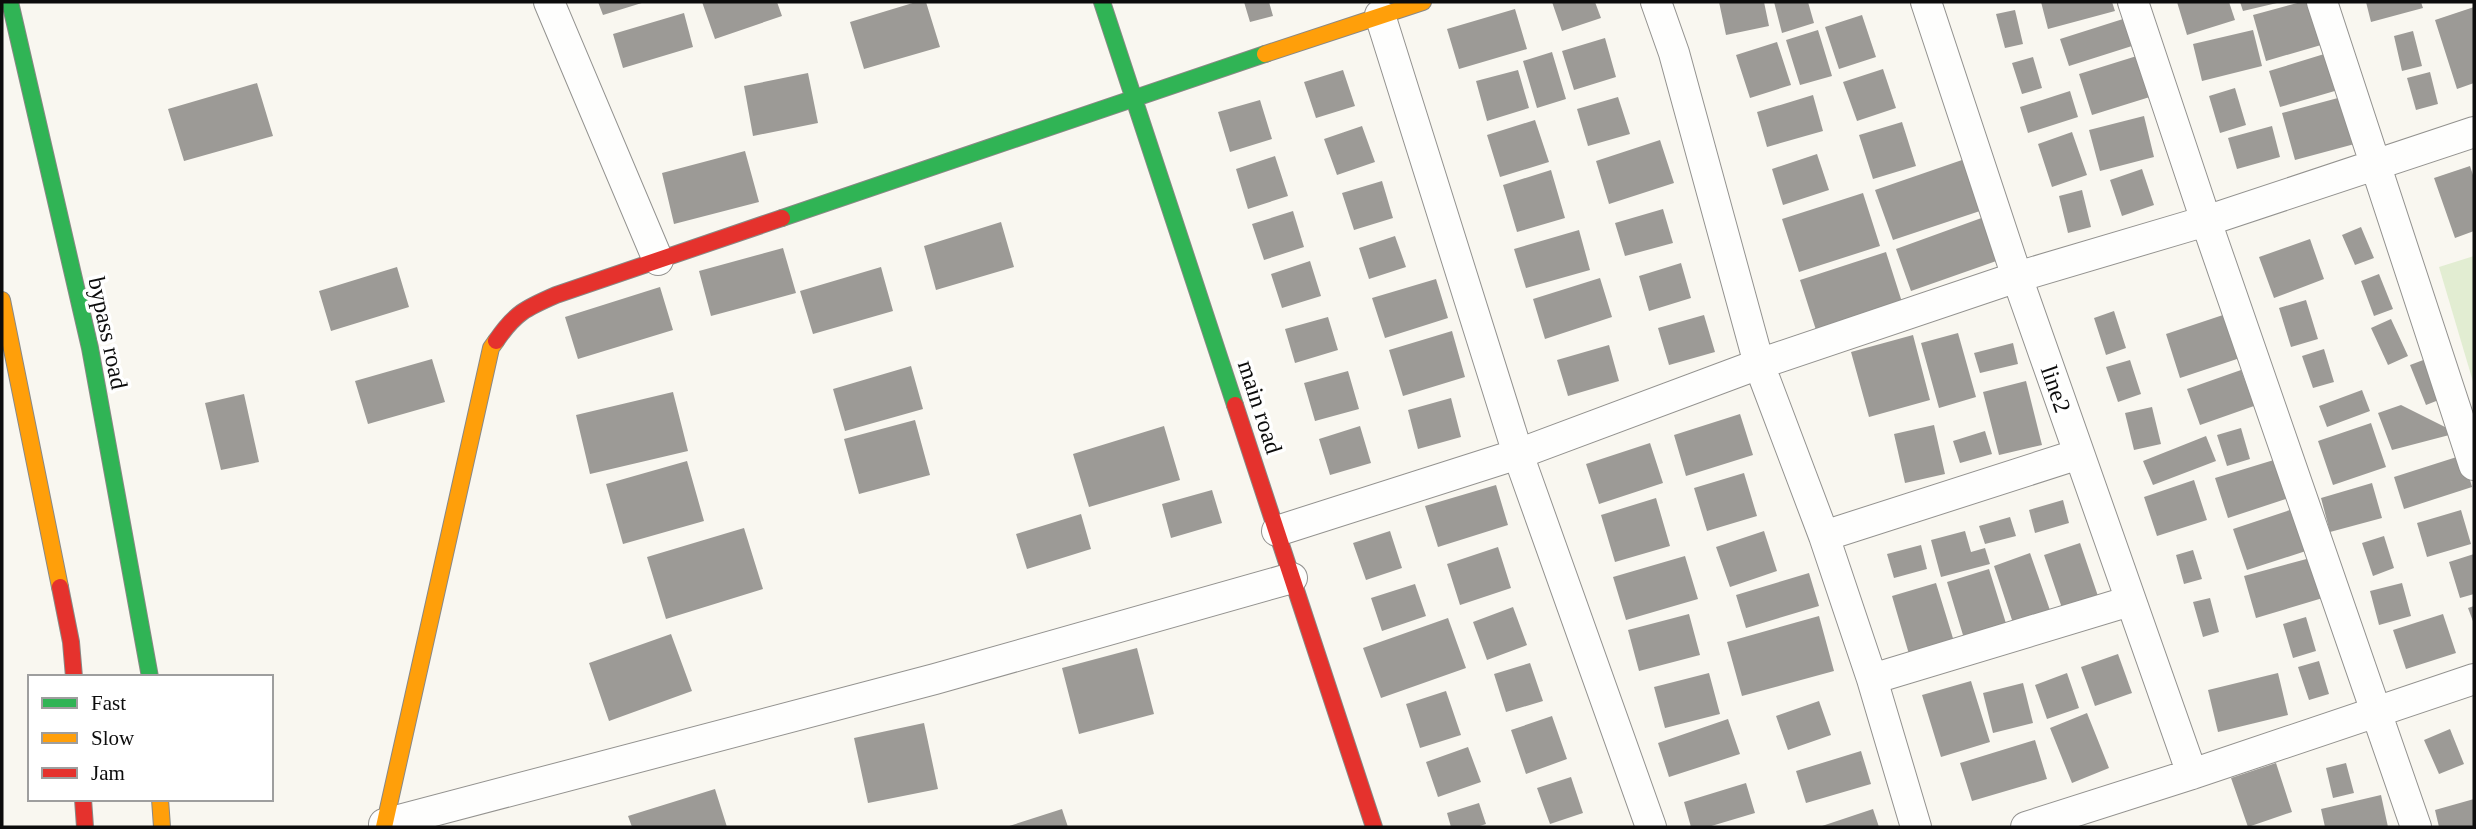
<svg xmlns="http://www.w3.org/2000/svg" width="2476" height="829" font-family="Georgia,serif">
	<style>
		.green { fill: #e2edd2 }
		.building { fill: #9c9a96 }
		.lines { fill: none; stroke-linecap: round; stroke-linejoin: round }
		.street-casing { stroke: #93928f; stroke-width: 32 }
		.fast-casing { stroke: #898885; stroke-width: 18 }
		.slow-casing { stroke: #898885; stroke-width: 18 }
		.jam-casing { stroke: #898885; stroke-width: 18 }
		.street { stroke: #fefefd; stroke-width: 30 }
		.fast { stroke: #30b455; stroke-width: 16 }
		.slow { stroke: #ff9f0a; stroke-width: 16 }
		.jam { stroke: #e5322d; stroke-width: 16 }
		.labels { text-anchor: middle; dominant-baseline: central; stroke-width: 7; stroke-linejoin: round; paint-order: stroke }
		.street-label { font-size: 24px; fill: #0c0c0c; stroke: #fff }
	</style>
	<rect width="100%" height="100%" fill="#f9f7f0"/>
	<path class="green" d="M2474,256V385L2439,267Z"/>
	<path class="building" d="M598,2H645L603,15Z
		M702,2H777L782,16L715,39Z
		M916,2H926L940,47L864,69L850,22Z
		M1244,2H1269L1273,16L1250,22Z
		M1552,2H1595L1601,18L1562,31Z
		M1719,2H1764L1769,26L1726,35Z
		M1774,2H1808L1814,23L1782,33Z
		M2041,2H2112L2115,11L2048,29Z
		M2177,2H2229L2235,20L2187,35Z
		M2240,2H2277V3L2243,11Z
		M2301,2H2316L2328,43L2266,61L2253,15Z
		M2366,2H2421L2423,8L2371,22Z
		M2474,7V83L2457,89L2435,20Z
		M1515,9L1527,49L1459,69L1447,29Z
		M2015,10L2023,44L2005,48L1996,14Z
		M684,13L693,47L623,68L613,34Z
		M1862,15L1876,57L1839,69L1825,27Z
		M2123,19L2132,46L2069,66L2060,39Z
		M1818,30L1832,76L1800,85L1786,40Z
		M2253,30L2262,66L2202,81L2193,44Z
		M2413,31L2422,66L2402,71L2394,36Z
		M1605,38L1616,77L1574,90L1562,51Z
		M1777,42L1791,85L1750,98L1736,55Z
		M2334,51L2345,88L2280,107L2269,71Z
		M1552,52L1566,99L1537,108L1523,61Z
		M2140,55L2153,96L2092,115L2079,74Z
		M2033,57L2042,88L2022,94L2012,63Z
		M1883,69L1896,108L1857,121L1843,82Z
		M1343,70L1355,106L1316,118L1304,82Z
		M1518,70L1529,108L1487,121L1476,81Z
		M2430,72L2438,104L2416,110L2407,78Z
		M808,73L818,123L753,136L744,86Z
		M257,83L273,136L184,161L168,109Z
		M2235,88L2246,125L2220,133L2209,96Z
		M2070,91L2078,117L2028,133L2020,107Z
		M1813,95L1823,131L1767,147L1757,112Z
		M2349,95L2362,142L2295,160L2282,113Z
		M1618,97L1630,134L1588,146L1577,109Z
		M1260,100L1272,139L1230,152L1218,112Z
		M2144,116L2154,157L2100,171L2089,130Z
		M1535,120L1549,162L1500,177L1487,135Z
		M1902,122L1916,166L1873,179L1859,135Z
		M1362,126L1375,162L1337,175L1324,139Z
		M2272,126L2280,157L2237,169L2228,138Z
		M2072,132L2087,175L2052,187L2038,144Z
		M1660,140L1674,183L1609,204L1596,161Z
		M745,151L759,202L674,224L662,173Z
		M1817,154L1829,190L1783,205L1772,169Z
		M1275,156L1288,196L1248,209L1236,169Z
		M1962,160L1980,211L1893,240L1875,190Z
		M2470,166L2474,178V231L2455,238L2434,178Z
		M2142,169L2154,205L2122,216L2110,180Z
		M1551,170L1565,218L1517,232L1503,185Z
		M1382,181L1393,218L1354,230L1342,193Z
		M2082,190L2091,227L2068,233L2059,196Z
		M1863,193L1880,246L1799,272L1782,219Z
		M1663,209L1673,243L1625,256L1615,223Z
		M1293,211L1304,247L1264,260L1252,224Z
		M1987,216L2002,259L1911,291L1896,249Z
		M1001,222L1014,267L936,290L924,246Z
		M2361,227L2374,258L2355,265L2342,235Z
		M1579,230L1590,270L1526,288L1514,249Z
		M1395,236L1406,267L1369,279L1359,248Z
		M2310,239L2324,279L2274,298L2259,257Z
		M783,248L796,293L711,316L699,271Z
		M1886,252L1902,302L1816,330L1800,280Z
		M1310,261L1321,296L1282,308L1271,274Z
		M1681,263L1691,298L1649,311L1639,276Z
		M397,267L409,307L331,331L319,291Z
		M881,267L893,311L813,334L800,291Z
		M2379,274L2393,309L2374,316L2361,281Z
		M1600,278L1612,317L1545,339L1533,299Z
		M1436,279L1448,318L1385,338L1372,298Z
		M660,287L673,330L578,359L565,317Z
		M2306,300L2318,339L2291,347L2279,308Z
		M2114,311L2126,348L2106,355L2094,318Z
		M2229,313L2243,357L2180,378L2166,334Z
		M1704,315L1715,352L1669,365L1658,328Z
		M1328,317L1338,350L1295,363L1285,329Z
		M2391,319L2408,356L2388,365L2371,328Z
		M1452,331L1465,377L1403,396L1389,350Z
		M1958,333L1976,397L1939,408L1921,343Z
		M1913,335L1930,400L1869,417L1851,352Z
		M2013,343L2018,364L1980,373L1974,353Z
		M1609,345L1619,381L1568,396L1557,360Z
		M2324,349L2334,382L2313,388L2302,356Z
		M2434,356L2449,396L2426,405L2410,365Z
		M432,359L445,402L368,424L355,381Z
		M2130,360L2141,394L2118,402L2106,367Z
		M911,366L923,409L845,431L833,389Z
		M2241,370L2254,406L2200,425L2187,389Z
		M1348,371L1359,409L1315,421L1304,383Z
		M2026,381L2042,445L1999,455L1983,392Z
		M2362,390L2370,411L2327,427L2319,406Z
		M673,392L688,451L590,474L576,415Z
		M244,394L259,462L221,470L205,403Z
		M1451,398L1461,437L1418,449L1408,410Z
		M2401,405L2457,433L2392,450L2378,413Z
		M2152,407L2161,444L2134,450L2125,413Z
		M1740,414L1753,455L1686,476L1674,435Z
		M915,420L930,475L859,494L844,439Z
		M2371,423L2386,467L2333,485L2318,441Z
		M1934,425L1945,474L1905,483L1894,434Z
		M1164,426L1180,480L1089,507L1073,454Z
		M1360,426L1371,463L1330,475L1319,439Z
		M2241,428L2250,459L2227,466L2217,435Z
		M1985,431L1992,454L1960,463L1953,441Z
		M2206,436L2216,461L2153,485L2143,461Z
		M1650,443L1663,483L1599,504L1586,464Z
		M2463,455L2472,487L2404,509L2394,477Z
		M2277,459L2289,498L2228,518L2215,478Z
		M687,461L704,521L623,544L606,484Z
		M1744,473L1757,516L1707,531L1694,488Z
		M2194,480L2207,520L2157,536L2144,497Z
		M2372,483L2382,518L2330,532L2321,498Z
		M1496,485L1508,525L1438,547L1425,506Z
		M1212,490L1222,523L1171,538L1162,504Z
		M1656,498L1670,546L1615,562L1601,515Z
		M2063,500L2069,523L2035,533L2029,510Z
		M2296,508L2309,550L2247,570L2233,529Z
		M2461,510L2471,544L2427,557L2417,523Z
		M1081,514L1091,549L1027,569L1016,534Z
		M2010,517L2016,536L1985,544L1979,526Z
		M744,528L763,589L666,619L647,557Z
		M1390,531L1402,568L1366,580L1353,543Z
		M1764,531L1777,571L1730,587L1716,547Z
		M1965,531L1971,552L1985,548L1990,564L1941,577L1931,540Z
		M2384,536L2394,568L2373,576L2362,543Z
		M2080,543L2099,599L2063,611L2044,555Z
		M1921,545L1927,569L1894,578L1887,554Z
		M1498,547L1511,588L1460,605L1447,564Z
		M2193,550L2202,579L2184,584L2176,555Z
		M2030,553L2052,616L2015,629L1994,566Z
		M2474,554V594L2460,598L2449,562Z
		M1685,556L1698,599L1626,620L1613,577Z
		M2314,557L2326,597L2256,618L2244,576Z
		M1989,569L2009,633L1966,645L1947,582Z
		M1809,573L1819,606L1746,628L1736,595Z
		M1936,583L1956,648L1911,661L1892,596Z
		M2402,583L2411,616L2379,625L2370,591Z
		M1415,584L1426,616L1382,631L1371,598Z
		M2210,598L2219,632L2203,637L2193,602Z
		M2474,606V624L2468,608Z
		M1513,607L1527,645L1487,660L1473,622Z
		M1689,614L1700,655L1639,671L1628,630Z
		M2443,614L2456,653L2406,669L2393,630Z
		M1819,616L1834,671L1742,696L1727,642Z
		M2306,617L2316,651L2293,658L2283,624Z
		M1448,618L1466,668L1381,698L1363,648Z
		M671,634L692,691L609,721L589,663Z
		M1137,648L1154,714L1079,734L1062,668Z
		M2118,654L2132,693L2095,706L2081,667Z
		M2319,661L2329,694L2309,700L2298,667Z
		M1530,663L1543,701L1506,712L1494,674Z
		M1709,673L1720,714L1665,728L1654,687Z
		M2067,673L2079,708L2047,719L2035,685Z
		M2278,673L2288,715L2218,732L2208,690Z
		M1971,681L1990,742L1941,757L1922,695Z
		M2023,683L2033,723L1993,733L1983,693Z
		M1446,691L1461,735L1420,748L1406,704Z
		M1819,701L1831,735L1788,750L1776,716Z
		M2087,713L2109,768L2072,783L2050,728Z
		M1552,716L1567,759L1526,774L1511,730Z
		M1728,719L1740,754L1669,777L1658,743Z
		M924,723L938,789L868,803L854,738Z
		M2450,729L2464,764L2439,774L2424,740Z
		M2035,740L2047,779L1972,801L1960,763Z
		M1468,747L1481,782L1438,797L1426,762Z
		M1861,751L1871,784L1806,803L1796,771Z
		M2276,763L2292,812L2248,827L2231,778Z
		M2346,763L2354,793L2333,798L2326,768Z
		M1571,777L1583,813L1550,824L1537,788Z
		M1746,783L1755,813L1708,827H1691L1684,802Z
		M715,789L727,827H632L628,816Z
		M2381,795L2388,827H2325L2321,809Z
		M2474,799V827H2439L2435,810Z
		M1479,803L1486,824L1477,827H1451L1447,813Z
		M1062,809L1068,827H1006Z
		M1873,809L1879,827H1819Z"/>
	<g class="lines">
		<g class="street-casing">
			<path id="street" d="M549,2L658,260
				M1656,2L1674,53L1759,364L1824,536L1872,679L1916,827
				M1926,2L2017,277L2192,774
				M2133,2L2206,221L2416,827
				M2322,2L2474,465
				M1380,15L1518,454L1651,827
				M1277,531L1518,454L1759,364L2017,277L2206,221L2474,132
				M1824,536L2079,454
				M1872,679L2130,601
				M384,824L935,679L1292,578
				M2026,827L2192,774L2474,679"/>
		</g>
		<g class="fast-casing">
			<path id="fast" d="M10,2L90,348L150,677
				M1102,2L1235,405
				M782,218L1265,54"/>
		</g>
		<g class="slow-casing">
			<path id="slow" d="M1265,54L1423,2
				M2,300L60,587
				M160,799L162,827
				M384,827L491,348L496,341"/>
		</g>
		<g class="jam-casing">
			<path id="jam" d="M496,341C515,313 526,308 556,295L782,218
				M1235,405L1374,827
				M60,587L71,642L74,677
				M83,799L85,827"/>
		</g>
		<use href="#street" class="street"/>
		<use href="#fast" class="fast"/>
		<use href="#slow" class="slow"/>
		<use href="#jam" class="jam"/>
	</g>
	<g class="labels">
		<g class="street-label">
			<text transform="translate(108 333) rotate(78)">bypass road</text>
			<text transform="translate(2056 389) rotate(71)">line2</text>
			<text transform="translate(1260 407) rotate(72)">main road</text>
		</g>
	</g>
	<rect width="2476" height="829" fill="none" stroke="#0c0c0c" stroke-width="7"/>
	<rect x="28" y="675" width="245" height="126" fill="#ffffff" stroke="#9e9e9e" stroke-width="2"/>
	<rect x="42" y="698" width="35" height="10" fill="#30b455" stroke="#9e9e9e" stroke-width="2"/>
	<text x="91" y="710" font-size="21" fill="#0c0c0c">Fast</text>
	<rect x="42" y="733" width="35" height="10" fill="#ff9f0a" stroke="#9e9e9e" stroke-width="2"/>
	<text x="91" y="745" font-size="21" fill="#0c0c0c">Slow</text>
	<rect x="42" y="768" width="35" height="10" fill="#e5322d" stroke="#9e9e9e" stroke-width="2"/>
	<text x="91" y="780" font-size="21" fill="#0c0c0c">Jam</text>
</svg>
